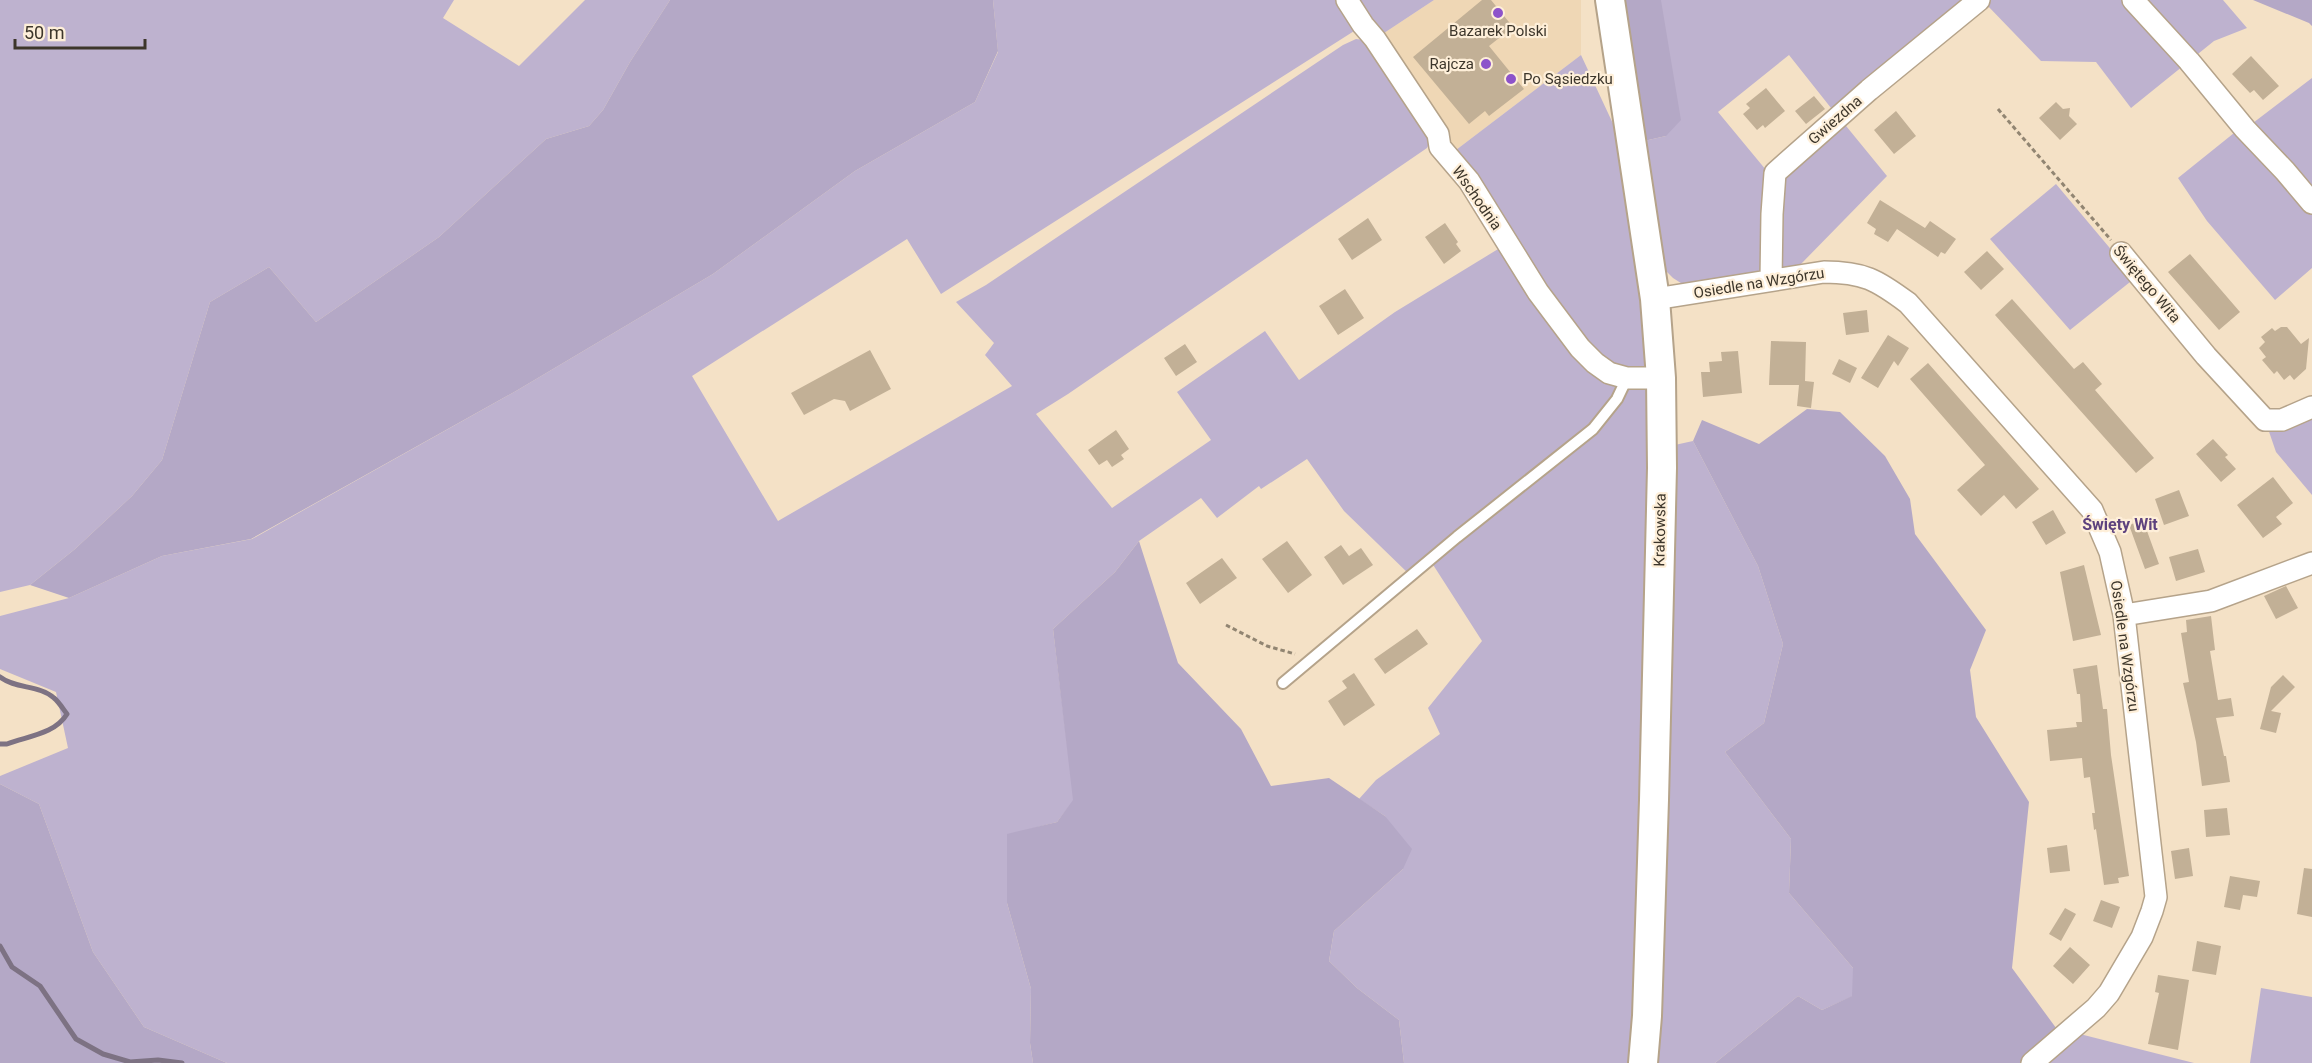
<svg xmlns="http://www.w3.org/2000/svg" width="2312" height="1063" font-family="Roboto,sans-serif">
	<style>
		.built { fill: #efd7b5 }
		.green { fill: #beb2cf }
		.forest { fill: #b4a8c6 }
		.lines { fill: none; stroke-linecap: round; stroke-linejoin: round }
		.stream { stroke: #7d7283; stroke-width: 5 }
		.building { fill: #c2b096 }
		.lane-casing { stroke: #b5a38a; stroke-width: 14 }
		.street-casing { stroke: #b5a38a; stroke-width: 24 }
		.secondary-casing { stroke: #b5a38a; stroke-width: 32 }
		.path { stroke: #918572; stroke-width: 3; stroke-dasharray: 4.5 3; stroke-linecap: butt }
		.lane { stroke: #fff; stroke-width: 10 }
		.street { stroke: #fff; stroke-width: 21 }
		.secondary { stroke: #fff; stroke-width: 28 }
		.poi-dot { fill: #8d53ca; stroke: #feefd9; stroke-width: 2 }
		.labels { text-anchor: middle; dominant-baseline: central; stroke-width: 4.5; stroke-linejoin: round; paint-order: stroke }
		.poi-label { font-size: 15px; fill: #3d362b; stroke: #feefd9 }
		.street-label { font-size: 15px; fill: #3d362b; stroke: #feefd9 }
		.neighbourhood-label { font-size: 16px; font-weight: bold; fill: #5e427e; stroke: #feefd9 }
	</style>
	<rect width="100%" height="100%" fill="#f4e1c6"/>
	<path class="built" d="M1434,0H1581V55L1456,150L1375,39Z"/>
	<path class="green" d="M0,0H454L443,18L519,66L585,0H670L630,62L603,110L589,126L546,139L439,237L316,322L269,267L210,302L162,460L132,496L75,549L30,585L0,592Z
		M993,0H1434L1375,39L1362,26L941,294L907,239L692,376L778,521L1012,386L985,355L994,343L956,302L986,285L1343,45L1356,39L1364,40L1428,134L1430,142L1427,148L1068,394L1036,414L1112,508L1211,440L1177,392L1265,331L1299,380L1395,312L1508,243L1456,150L1581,55L1615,128L1661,378V448L1693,441L1758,566L1783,644L1764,723L1725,752L1791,839L1789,893L1853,968V996L1822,1010L1798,996L1715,1063H1404L1399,1020L1357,988L1329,961L1334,931L1403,869L1385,816L1359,799L1376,780L1440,734L1428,708L1482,641L1430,560L1411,576L1344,511L1307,459L1261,489L1259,486L1217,518L1201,498L1139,541L1115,572L1053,629L1074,800L1057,822L1007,835V903L1031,989L1030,1043L1033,1063H227L144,1027L93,952L39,804L0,784V776L68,748L56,692L0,669V616L69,598L162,556L252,539L516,391L713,274L855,171L975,102L998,52Z
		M1660,0H1972L1835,113L1789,55L1718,112L1766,170L1764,267L1761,272L1684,285L1673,278L1665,270L1644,141L1666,136Z
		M1990,0H2223L2247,28L2214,41L2131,108L2096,62L2041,61L1986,4Z
		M2312,78V190L2249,126Z
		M1842,121L1887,176L1800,265L1776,268L1779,179Z
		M2239,129L2312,211V268L2275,300L2207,221L2178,178Z
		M2056,184L2135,278L2070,330L1990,239Z
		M2312,407V495L2276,452L2265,420Z
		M2261,988L2312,997V1063H2250Z
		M2068,1031L2194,1063H2043Z"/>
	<path class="forest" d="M670,0H993L998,51L975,102L855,171L713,274L516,391L251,539L162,556L69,598L30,585L75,549L132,496L162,460L210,302L269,267L316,322L439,237L546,139L589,126L603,110L630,62Z
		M1621,0H1661L1681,120L1666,136L1644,141Z
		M2253,0H2312V26L2309,23Z
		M1807,409L1840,412L1885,456L1910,499L1915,534L1986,630L1970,670L1976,717L2029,802L2012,968L2059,1032L2026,1063H1715L1798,996L1822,1010L1852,996L1853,968L1789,893L1791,839L1725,752L1764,723L1783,644L1758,566L1693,441L1702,420L1759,444Z
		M1139,541L1178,663L1241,729L1271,786L1329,778L1385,816L1412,849L1403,869L1334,931L1329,961L1357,988L1399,1020L1404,1063H1033L1030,1043L1031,989L1007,903V834L1057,822L1073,800L1053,629L1115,572Z
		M0,784L39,804L93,952L144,1027L227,1063H0Z"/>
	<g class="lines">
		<path class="stream" d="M0,677C15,689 40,685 54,698C59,702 63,709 67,714C55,734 28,736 7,744H0
			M0,946L12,967L40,986L76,1039L103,1054L130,1062L158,1060L182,1063"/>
	</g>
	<path class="building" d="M1482,0H1491L1513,27L1489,46L1524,89L1489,116L1485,111L1469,124L1413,57Z
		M2251,56L2279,86L2263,100L2254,90L2250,93L2232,74Z
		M1766,88L1785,111L1765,128L1763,125L1757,130L1743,114L1750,108L1746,104Z
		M1814,96L1825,109L1806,124L1795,111Z
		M2056,102L2063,109L2070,108L2069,116L2077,124L2060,140L2039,118Z
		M1896,111L1916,136L1894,154L1874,130Z
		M1880,200L1925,228L1930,221L1956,239L1945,254L1941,252L1938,257L1897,229L1888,242L1874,234L1876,229L1867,223Z
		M1368,218L1382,240L1352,260L1338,239Z
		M1445,223L1458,242L1456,244L1461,251L1444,264L1425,237Z
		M1987,251L2004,269L1981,290L1964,272Z
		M2190,254L2240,312L2219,330L2168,272Z
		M1345,289L1364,318L1338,335L1319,306Z
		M2012,299L2074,369L2083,362L2102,384L2095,390L2154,458L2136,473L1995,315Z
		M1867,310L1869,332L1846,335L1843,313Z
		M2281,327H2287L2301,344L2309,338L2306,369L2294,380L2290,375L2284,380L2277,371L2274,374L2262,360L2266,357L2259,348L2265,342L2261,337L2272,328L2275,331Z
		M1888,335L1909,348L1898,366L1894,361L1878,388L1861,378Z
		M1771,341L1806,342L1805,381L1814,382L1811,408L1797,406L1799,385H1769Z
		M1185,344L1197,362L1176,376L1164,358Z
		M870,350L891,389L850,411L845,401L834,399L804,415L791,393Z
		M1738,351L1742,393L1703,397L1701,372H1710L1709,362L1722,361L1721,352Z
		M1839,359L1857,368L1850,383L1832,374Z
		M1928,363L2039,489L2016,509L2004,495L1981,516L1957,490L1985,465L1910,379Z
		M1116,430L1129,449L1121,455L1124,459L1112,467L1107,460L1099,465L1088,450Z
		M2213,439L2228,455L2225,457L2236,469L2221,482L2196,454Z
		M2273,477L2293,503L2276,517L2282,524L2263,538L2237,505Z
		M2179,490L2189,516L2164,525L2155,499Z
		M2053,510L2066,533L2046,545L2032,522Z
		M2143,520L2159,564L2145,569L2129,525Z
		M1287,541L1312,575L1288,593L1262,559Z
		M1341,545L1349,556L1361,548L1373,565L1343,585L1324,557Z
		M2198,549L2205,572L2176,581L2169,557Z
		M1222,558L1237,578L1200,604L1186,583Z
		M2084,565L2101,635L2073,641L2060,572Z
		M2286,586L2298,608L2276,619L2264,596Z
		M2211,616L2215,650L2210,651L2218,700L2231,698L2234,716L2216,718L2224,756H2226L2230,782L2202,786L2196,742L2183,683L2189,682L2181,633L2187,632L2186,620Z
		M1417,629L1428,644L1385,674L1374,659Z
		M2097,665L2103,709H2107L2111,755L2129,876L2118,878L2119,883L2104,885L2096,829L2094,830L2092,813H2095L2090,777L2084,778L2082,758L2050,761L2047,730L2077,727L2076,722H2082L2080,694H2077L2073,669Z
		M1354,673L1375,705L1344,726L1328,701L1347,688L1342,681Z
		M2283,675L2295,687L2271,711L2281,713L2276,733L2260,729L2271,687Z
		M2227,808L2230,835L2206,837L2204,810Z
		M2067,845L2070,871L2050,873L2047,848Z
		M2189,848L2193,876L2175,879L2171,851Z
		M2304,868L2312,869V917L2297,914Z
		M2230,876L2260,881L2257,897L2243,895L2240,910L2224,907Z
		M2101,900L2120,907L2112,928L2093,921Z
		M2065,908L2076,914L2061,941L2049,934Z
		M2197,941L2221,946L2216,975L2192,971Z
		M2070,947L2090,965L2073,984L2053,966Z
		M2158,975L2189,980L2178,1050L2148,1044L2159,993L2155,992Z"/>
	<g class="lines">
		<g class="lane-casing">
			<path id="lane" d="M1283,683L1457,537L1593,429L1617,399L1627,378"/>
		</g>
		<g class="street-casing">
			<path id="street" d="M1347,0L1363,25L1375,39L1438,134L1440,147L1469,181L1538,292L1580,348L1595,363L1609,373L1627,378H1661
				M2133,0L2189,61L2245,129L2285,171L2312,203
				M2121,253L2206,356L2265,420H2282L2312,407
				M1771,280L1772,214L1775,173L1869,90L1979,0
				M1655,299L1824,272C1864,272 1877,280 1908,303L2092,510L2110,552L2124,615L2156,897L2152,911L2142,937L2109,993L2096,1008L2032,1063
				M2124,615L2211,601L2312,563"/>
		</g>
		<g class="secondary-casing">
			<path id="secondary" d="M1610,0L1655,299L1661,378L1662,468L1654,800L1647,1016L1643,1063"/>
		</g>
		<path class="path" d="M1998,109L2111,240
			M1226,625L1267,646L1295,654"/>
		<use href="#lane" class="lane"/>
		<use href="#street" class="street"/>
		<use href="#secondary" class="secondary"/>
	</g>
	<g class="poi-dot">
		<circle cx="1498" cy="13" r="6"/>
		<circle cx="1486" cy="64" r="6"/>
		<circle cx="1511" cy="79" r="6"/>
	</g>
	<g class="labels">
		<g class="poi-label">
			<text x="1498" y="31">Bazarek Polski</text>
			<text x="1474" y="64" text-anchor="end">Rajcza</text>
			<text x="1523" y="79" text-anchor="start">Po Sąsiedzku</text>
		</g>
		<g class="street-label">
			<text transform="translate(1835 120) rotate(-41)">Gwiezdna</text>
			<text transform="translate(1477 198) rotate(55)">Wschodnia</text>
			<text transform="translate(1759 283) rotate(-9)">Osiedle na Wzgórzu</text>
			<text transform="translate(2147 284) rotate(50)">Świętego Wita</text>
			<text transform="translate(1660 530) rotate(-89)">Krakowska</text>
			<text transform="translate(2125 646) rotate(82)">Osiedle na Wzgórzu</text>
		</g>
		<g class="neighbourhood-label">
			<text x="2120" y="524">Święty Wit</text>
		</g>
	</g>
	<path d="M15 39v9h130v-9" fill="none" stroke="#3d362b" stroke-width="3"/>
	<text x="24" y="39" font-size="18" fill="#3d362b" stroke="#feefd9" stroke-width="4.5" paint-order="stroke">50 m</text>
</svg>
